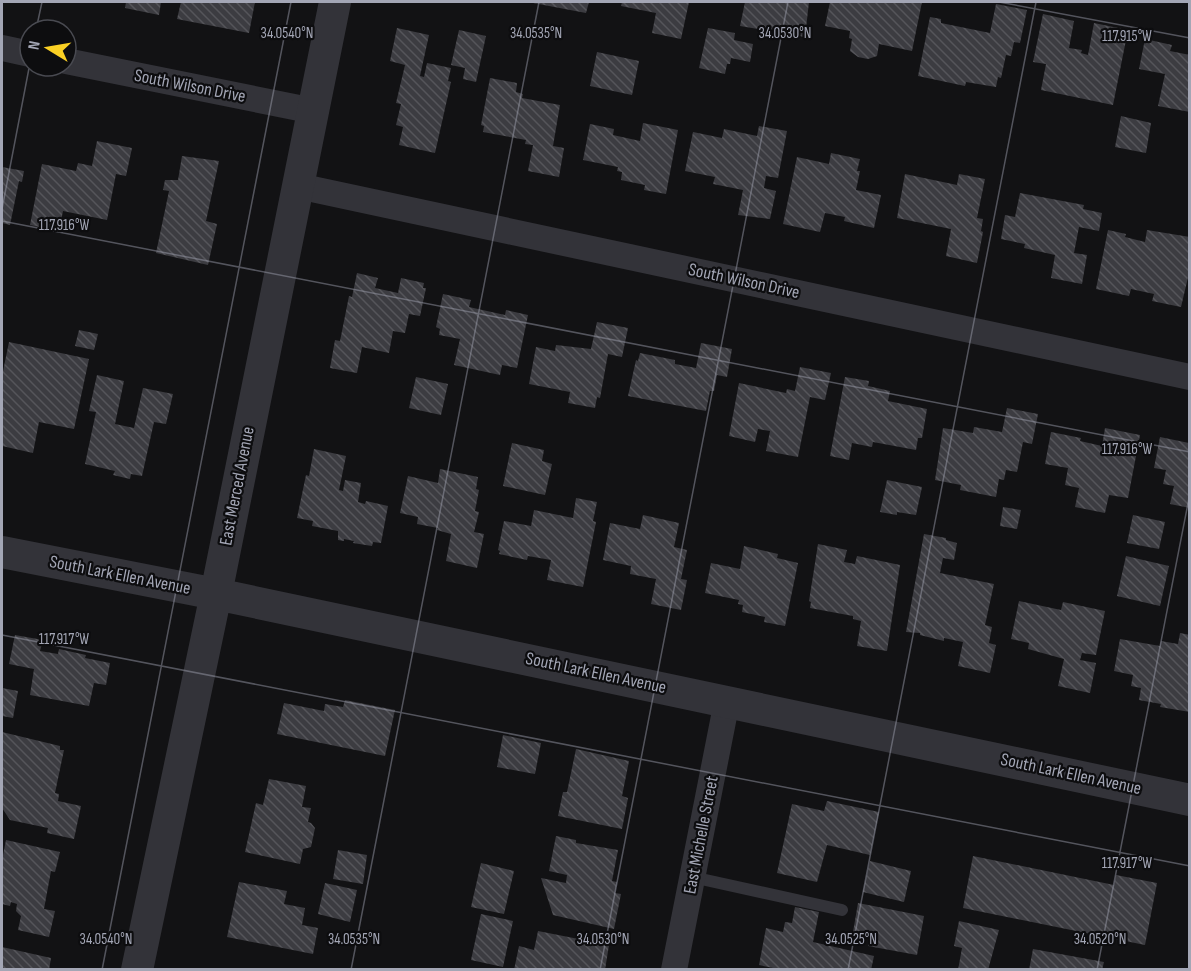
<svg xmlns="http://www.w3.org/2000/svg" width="1191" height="971" font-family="'Sofia Sans Condensed',sans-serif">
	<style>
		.building { fill: url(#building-back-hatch) }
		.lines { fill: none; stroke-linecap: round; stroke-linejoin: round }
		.service { stroke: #333339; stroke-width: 12 }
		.minor { stroke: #333339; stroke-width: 26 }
		.tertiary { stroke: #333339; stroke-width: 32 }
		.ticks { fill: none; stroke: #a3a6b5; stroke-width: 1.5; stroke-opacity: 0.45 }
		.labels { text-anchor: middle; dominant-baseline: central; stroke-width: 4.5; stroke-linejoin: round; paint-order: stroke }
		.street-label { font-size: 18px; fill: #a3a6b5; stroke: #0d0d0f }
		.ticks-label { font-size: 15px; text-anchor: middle; fill: #a3a6b5; stroke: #0d0d0f; stroke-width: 4.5; stroke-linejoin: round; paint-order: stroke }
	</style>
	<defs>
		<pattern id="building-back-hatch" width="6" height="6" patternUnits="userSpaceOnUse" patternTransform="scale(1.5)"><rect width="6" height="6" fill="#3c3c41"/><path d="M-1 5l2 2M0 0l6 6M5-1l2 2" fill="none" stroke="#55555a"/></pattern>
	</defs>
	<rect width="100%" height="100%" fill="#121214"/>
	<path class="building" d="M126,2H161L159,15L125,8Z
		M181,2H255L249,33L177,19Z
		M528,2H589L586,13Z
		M622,2H689L681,39L652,33L656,13L621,6Z
		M745,2H809L805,37L740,26Z
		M830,2H922L912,51L879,44L877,56L868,59L858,57L850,51L852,39L849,38L850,31L825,26Z
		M996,4L1027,10L1020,43L1014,42L1011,56L1006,55L1001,78L998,77L996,87L966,82L965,86L918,76L930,17L941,19V23L990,33Z
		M1043,14L1074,21L1069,48L1082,50L1081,53L1088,55L1094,23L1128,30L1113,105L1041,90L1046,64L1033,62Z
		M397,28L429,35L420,76L424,77L427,63L451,68L448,81L451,82L435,153L399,145L403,127L396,125L401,104L396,103L405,65L390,61Z
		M708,28L735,33L734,40L753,44L750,62L731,58L730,64H727L725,74L699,68Z
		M459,30L486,36L476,82L463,79L465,68L451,65Z
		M1145,39L1172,45L1170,51L1190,55V112L1158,106L1165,74L1139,69Z
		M597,52L639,61L632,95L590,86Z
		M490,78L517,83L516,92L523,94L522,98L560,105L553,146L564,148L559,177L528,171L533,145L525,144L526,140L483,132L484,126L481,125Z
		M1121,116L1151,123L1146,153L1115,147Z
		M643,123L678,130L666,194L644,190L645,185L621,180L622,172L617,171L618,167L583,160L590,124L614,129L613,135L640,141Z
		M759,126L787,131L778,178L766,176L764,188L776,191L770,219L738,215L743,190L713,184L715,177L685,171L693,132L722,138L724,129L757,136Z
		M97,141L132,148L126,176L116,174L107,220L63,211L59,231L30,225L42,164L76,171L78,163L92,166Z
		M831,153L860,159L857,171H860L856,190L881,195L874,228L844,221L845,217L825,213L820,232L783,224L797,157L829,164Z
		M182,156L219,161L206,221L217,224L208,265L156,253L169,191L163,190L165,180H178Z
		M2,167L24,171L22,182L19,181L10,225L2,223Z
		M905,174L957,185L959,174L985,179L977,218L983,219L981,231L983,232L977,263L946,256L951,229L897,218Z
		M1020,193L1084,205L1083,209L1102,213L1099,231L1079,227L1074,253L1087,255L1082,284L1051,278L1055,255L1024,248L1025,244L1001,239L1005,215L1015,217Z
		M1108,230L1126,234L1125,237L1145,242L1147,230L1190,237V269L1181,307L1152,301L1154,294L1131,289L1129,296L1096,289Z
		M357,273L378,278L375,288L398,293L401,278L424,283L423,288H426L420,316L409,314L405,333L393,331L389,353L362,347L357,373L330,368L335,340L340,341L349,296L352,297Z
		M443,294L471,300L469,307L505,315L506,310L528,315L517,368L502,365L500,375L454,365L460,339L439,335L440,329L436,327Z
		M597,322L628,328L622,357L608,354L600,398L597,397L595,408L568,403L570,392L529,384L536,347L555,351L556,345L591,349Z
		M79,330L98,334L94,350L75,346Z
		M9,342L89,359L74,429L39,422L33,453L2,446V376Z
		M701,343L732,349L727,377L717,375L714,391H710L706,411L628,396L636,360L638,361L640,353L675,360V364L696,368Z
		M800,367L831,373L825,400L810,397L798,457L766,451L770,431L758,429L755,442L729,436L739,383L786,393L787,389L795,391Z
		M97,375L124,381L115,424L134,428L143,388L173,394L166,424L154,422L142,476L131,474L130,479L113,475L115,471L85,464L96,412L89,411Z
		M416,377L448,384L441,415L409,408Z
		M845,377L869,381L868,386L890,391L888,401L927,409L922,438H918L916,450L873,442L872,447L852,443L849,460L830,456Z
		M1007,408L1038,414L1032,444L1023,442L1017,472L1006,470L1004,480L999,479L996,497L960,490L961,485L935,480L943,428L973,433L974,427L1002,432Z
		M1105,428L1140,435L1128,498L1109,495L1105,513L1075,507L1079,488L1065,485L1068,468L1045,464L1051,432L1081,438L1080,441L1102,446Z
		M1160,437L1189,443L1190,508L1170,504L1174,486L1163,484L1166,470L1154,468Z
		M512,443L544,450L542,461L552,464L545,495L503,486Z
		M314,449L346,456L339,490L343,491L345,480L361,483L358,502L365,504L366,501L388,506L381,543L373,542L372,546L353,543L354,541L344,539V541L338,540V531L312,526L313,521L297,518L306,475L309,476Z
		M440,469L478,477L476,489L479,490L475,511L479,512L474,532L484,534L477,568L446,561L451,534L437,530L438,528L417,524L418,517L400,513L408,476L438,483Z
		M887,480L922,487L916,515L897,512V515L880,512Z
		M576,498L597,502L593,521L596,522L583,587L547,580L551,560L528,556L527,560L499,554L500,551L498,550L504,521L531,526L534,510L573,518Z
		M1003,507L1021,510L1017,529L1000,526Z
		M643,515L679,523L674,547L687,550L681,579L687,580L681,610L651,604L656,579L630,574L631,566L603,560L610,523L640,529Z
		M1133,515L1165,522L1159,549L1127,543Z
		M924,534L946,538V540L957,543L954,560L943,558L940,573L994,584L985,625L992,627L989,643L996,645L990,673L958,666L963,642L944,638V641L920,635V633L906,632Z
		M818,544L847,550L844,562L855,564L857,556L900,565L887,651L857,646L861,621L853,619V616L810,608L811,602L809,601Z
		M744,546L778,554L777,558L798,563L785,626L764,622L765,617L742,612L743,605L738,604L739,600L705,593L711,563L740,569Z
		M1126,556L1169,566L1160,606L1117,596Z
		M1019,601L1061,610L1063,602L1105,611L1096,655L1082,653L1080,660L1096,663L1090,693L1058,686L1064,659L1028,649L1029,643L1011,639Z
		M1180,633L1190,635V712L1160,707L1161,704L1139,700L1141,688L1131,686L1133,675L1114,671L1120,639L1160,646L1161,641L1178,644Z
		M15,635L43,640L40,651L58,654L59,649L86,655L85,658L110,663L106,685L94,683L89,706L30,695L34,669L9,664Z
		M2,688L18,691L13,718L2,716Z
		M345,700L395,710L385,756L277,734L284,703L324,711L325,704L343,707Z
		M2,732L60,746V750H64L55,793L59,794L58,801L81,806L74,839L47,833L48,828L10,820L2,808Z
		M503,735L541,743L535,774L497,767Z
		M576,749L629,761L622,796L628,798L622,829L558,816L563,792H567Z
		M269,779L306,786L302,807L311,808L308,822L311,823L315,828L311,847L303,849L300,864L245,852L256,803L263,805Z
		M827,801L879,812L870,855L827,845L817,882L777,873L792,804L824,811Z
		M556,836L576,840V843L618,850L612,881L617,882L615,893L621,894L614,929L553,915L541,878L566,883L567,875L549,871Z
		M6,840L60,852L55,872L51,871L44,909L55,911L49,937L18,930L21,916L16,911L17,904L11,902L10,906L2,904V860Z
		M338,850L367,855L363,884L333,879Z
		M973,856L1114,885L1116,875L1157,883L1145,945L963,908Z
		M870,861L911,871L904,902L863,892Z
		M481,863L514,871L504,914L471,907Z
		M239,882L287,891L284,904L305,908L302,925L318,928L313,954L227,937Z
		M325,883L357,890L350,922L318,914Z
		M858,903L924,916L917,955L868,946L870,935L853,932Z
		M795,907L819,912L813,942L874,956L871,970H783L759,965L766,928L783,932L785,922L792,923Z
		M481,914L513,921L503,967L471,960Z
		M959,921L999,930L988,970H958L962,948L954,946Z
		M538,931L609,945L605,970H514L519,946L534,950Z
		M2,947L51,958L49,970H2Z
		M1033,949L1104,962L1102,970H1029Z"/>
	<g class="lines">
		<path class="service" d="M692,877L842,910"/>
		<path class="minor" d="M2,48L30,54
			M66,61L314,111
			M298,186L1190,377
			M674,970L727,701"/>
		<path class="tertiary" d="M2,552L216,594L1190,800
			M137,970L216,594L335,2"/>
	</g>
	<path class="ticks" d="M999,2L1190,38M36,30L42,2M2,209L30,63M2,221L1190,452M2,635L1190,866M102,970L291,2M351,970L539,2M600,970L788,2M848,970L1036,2M1097,970L1190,493"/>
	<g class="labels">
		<g class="street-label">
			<text transform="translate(190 86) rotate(11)">South Wilson Drive</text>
			<text transform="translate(744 281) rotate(12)">South Wilson Drive</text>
			<text transform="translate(237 486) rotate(-79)">East Merced Avenue</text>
			<text transform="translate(120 575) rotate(11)">South Lark Ellen Avenue</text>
			<text transform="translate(596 673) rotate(12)">South Lark Ellen Avenue</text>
			<text transform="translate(1071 774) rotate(12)">South Lark Ellen Avenue</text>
			<text transform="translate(701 835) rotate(-79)">East Michelle Street</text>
		</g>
	</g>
	<g class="ticks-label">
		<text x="287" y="38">34.0540°N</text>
		<text x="536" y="38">34.0535°N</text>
		<text x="785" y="38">34.0530°N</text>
		<text x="1127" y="41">117.915°W</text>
		<text x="64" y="230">117.916°W</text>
		<text x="1127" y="454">117.916°W</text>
		<text x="64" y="644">117.917°W</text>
		<text x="1127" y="868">117.917°W</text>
		<text x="106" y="944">34.0540°N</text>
		<text x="354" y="944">34.0535°N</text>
		<text x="603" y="944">34.0530°N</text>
		<text x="851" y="944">34.0525°N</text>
		<text x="1100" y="944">34.0520°N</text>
	</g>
	<rect width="1191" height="971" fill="none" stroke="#a3a6b5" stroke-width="6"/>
	<g transform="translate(48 48) rotate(281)"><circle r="28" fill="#0d0d0f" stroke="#494a51" stroke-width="1.5"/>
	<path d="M0-4.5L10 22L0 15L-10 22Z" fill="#fad024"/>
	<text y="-9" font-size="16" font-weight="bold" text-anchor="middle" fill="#a3a6b5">N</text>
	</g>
</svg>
